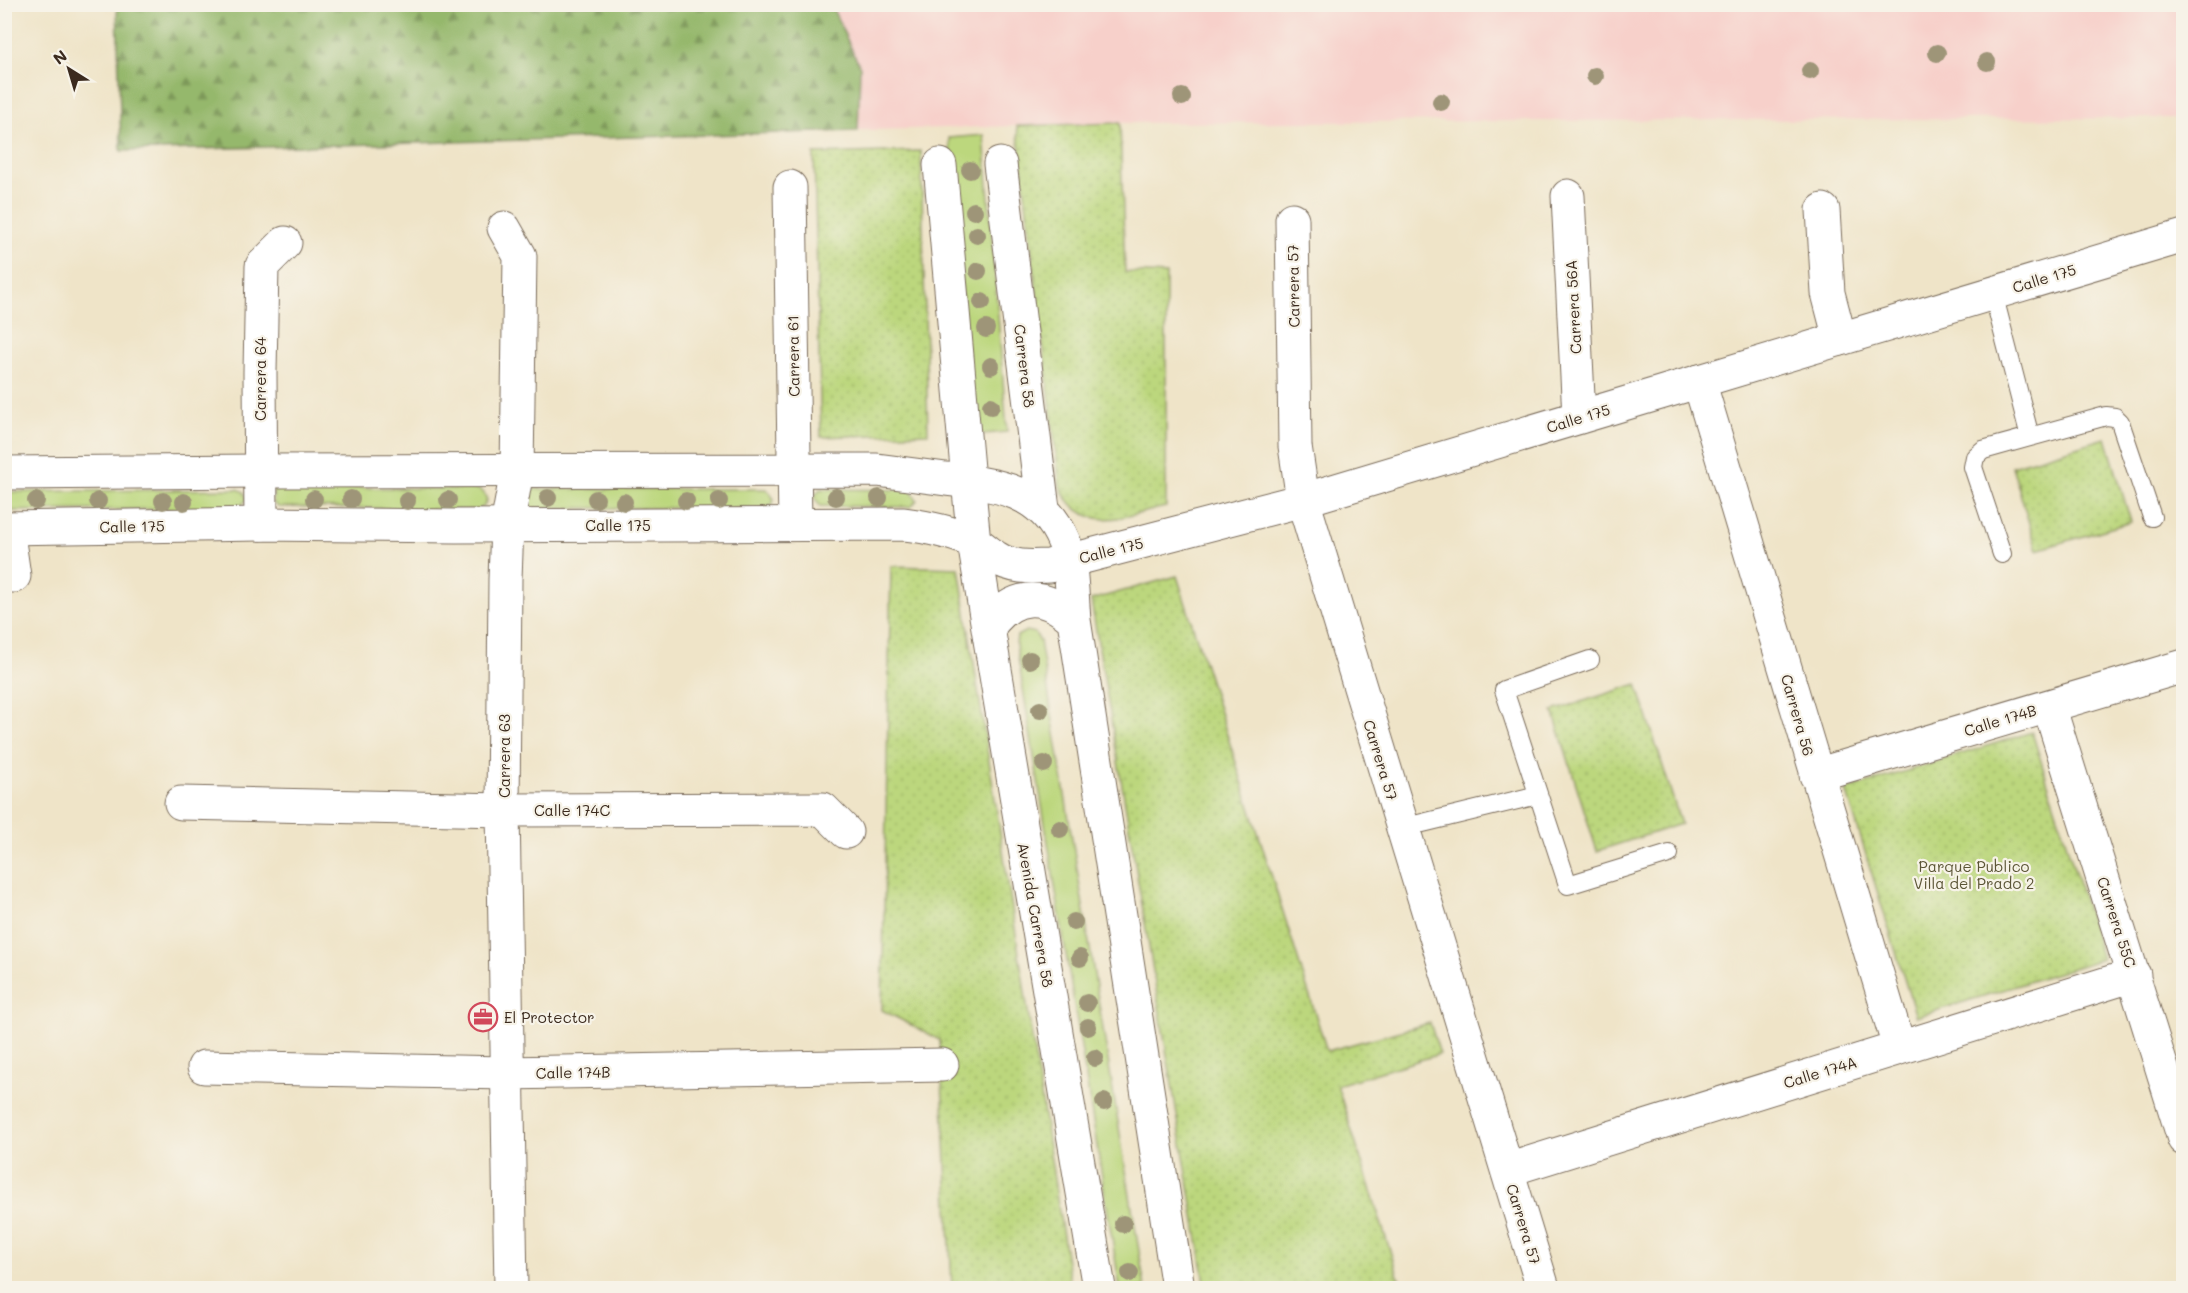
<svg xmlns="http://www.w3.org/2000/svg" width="2188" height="1293" font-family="Mali,sans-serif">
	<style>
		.built { fill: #f7d0ca }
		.grass { fill: #bcd77d; stroke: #7c804e; stroke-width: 1.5 }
		.forest { fill: url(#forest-firs); stroke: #687145; stroke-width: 1.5 }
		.park { fill: url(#park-dots); stroke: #7c804e; stroke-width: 1.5 }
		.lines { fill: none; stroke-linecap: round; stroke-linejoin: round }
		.lane-casing { stroke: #7a6b5a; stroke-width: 20 }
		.street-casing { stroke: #7a6b5a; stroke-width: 35 }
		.secondary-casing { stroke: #7a6b5a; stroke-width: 35 }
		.lane { stroke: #fff; stroke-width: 18 }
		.street { stroke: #fff; stroke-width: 33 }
		.secondary { stroke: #fff; stroke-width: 33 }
		.tree { fill: #9e9578 }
		.labels { text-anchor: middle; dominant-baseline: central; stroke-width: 4.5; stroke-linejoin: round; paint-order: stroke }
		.street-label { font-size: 15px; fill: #3b2a1e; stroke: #f7f3e8 }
		.park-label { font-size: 15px; fill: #5b5536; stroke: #f7f3e8 }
		.poi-label { font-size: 15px; fill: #3b2a1e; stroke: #f7f3e8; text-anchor: start }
	</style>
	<defs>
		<pattern id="forest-firs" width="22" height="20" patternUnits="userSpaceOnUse" patternTransform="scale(1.5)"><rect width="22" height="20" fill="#95b86c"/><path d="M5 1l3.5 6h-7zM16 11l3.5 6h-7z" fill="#7b9658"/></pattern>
		<pattern id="park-dots" width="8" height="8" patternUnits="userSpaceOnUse" patternTransform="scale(1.5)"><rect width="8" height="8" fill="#bcd77d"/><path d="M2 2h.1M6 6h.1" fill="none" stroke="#a2b96c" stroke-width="1.8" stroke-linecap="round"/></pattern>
	</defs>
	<rect width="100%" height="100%" fill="#f7f3e8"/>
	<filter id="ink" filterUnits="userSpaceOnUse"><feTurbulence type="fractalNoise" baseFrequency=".0167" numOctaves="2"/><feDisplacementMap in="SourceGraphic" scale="12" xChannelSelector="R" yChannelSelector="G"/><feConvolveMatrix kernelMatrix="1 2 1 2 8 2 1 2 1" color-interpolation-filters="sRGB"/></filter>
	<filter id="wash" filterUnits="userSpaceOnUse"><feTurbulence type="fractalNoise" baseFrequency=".008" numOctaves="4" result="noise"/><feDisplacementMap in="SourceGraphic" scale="24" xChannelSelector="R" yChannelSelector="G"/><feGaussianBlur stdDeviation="1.35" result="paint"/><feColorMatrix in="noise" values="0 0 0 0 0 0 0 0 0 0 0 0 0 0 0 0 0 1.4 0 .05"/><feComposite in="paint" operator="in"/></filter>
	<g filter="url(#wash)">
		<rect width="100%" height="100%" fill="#efe4c8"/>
		<path class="built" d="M118,5H2183V118L1120,123L121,151Z"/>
		<path class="grass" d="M984,135L1007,432L973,435L949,138Z
			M279,487L478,489L484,493L487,500L484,506L478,510L278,507L273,503V491Z
			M238,489L244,492L247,499L239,508L5,511L4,492Z
			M530,489H767L774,499L772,505L767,508H529L525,504Z
			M820,489L911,490L917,500L911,507L820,506L814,497Z
			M1026,631L1035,633L1040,641L1145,1288H1120L1016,645L1017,636Z"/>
		<path class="forest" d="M117,5H831L860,67L858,131L121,151Z"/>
		<path class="park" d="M1120,123L1125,272L1166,274V507C1123,516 1084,536 1060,487L1017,126Z
			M921,151L928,433L821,437L814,154Z
			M2106,438L2131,522L2037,550L2012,466Z
			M891,566L959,568L1071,1288H952L940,1040L882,1010Z
			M1177,576L1327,1051L1430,1023L1440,1054L1337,1085L1402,1288H1206L1091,600Z
			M1637,684L1681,824L1597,851L1553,711Z
			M2032,732L2102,959L1916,1017L1846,790Z"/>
	</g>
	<g filter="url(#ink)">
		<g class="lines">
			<g class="lane-casing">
				<path id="lane" d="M1993,293L2030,437
					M2002,554L1973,467L1975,457L1983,450L2106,416L2115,417L2120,422L2152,517
					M1590,660L1504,690L1568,885L1669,854
					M1402,828L1538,795"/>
			</g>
			<g class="street-casing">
				<path id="street" d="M1000,164L1043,509
					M940,165L968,480
					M790,187L795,524
					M1568,196L1579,417
					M1823,210L1828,293L1840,339
					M1292,219L1295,446L1303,500L1543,1288
					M504,228L520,256L517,471L507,526L505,579L503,810L511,1288
					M1699,381L1899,1047
					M261,524L260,372L262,266L285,243
					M7,528L14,576
					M2049,706L2184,1139
					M1816,775L2184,666
					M181,803L503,810L823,809L846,832
					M204,1067L506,1073L942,1065
					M1507,1170L2134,975"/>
			</g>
			<g class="secondary-casing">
				<path id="secondary" d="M4,473L260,471L877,470C900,473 923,476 946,479C996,484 1043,490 1064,542C1072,561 1072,598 1074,620L1178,1288
					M968,480L974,542L988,628L1099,1288
					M4,528L261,524L456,526L904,524C927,527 951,532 972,541C980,544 987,552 995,557C1011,568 1030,567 1049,566L1303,500L2184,236
					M988,628C1012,593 1043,591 1074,620"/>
			</g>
			<use href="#lane" class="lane"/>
			<use href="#street" class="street"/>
			<use href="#secondary" class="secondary"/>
		</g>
		<g class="tree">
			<circle cx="1937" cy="53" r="9"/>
			<circle cx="1987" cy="62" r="9"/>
			<circle cx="1810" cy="71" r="9"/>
			<circle cx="1595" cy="76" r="9"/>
			<circle cx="1182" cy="97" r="9"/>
			<circle cx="1441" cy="102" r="9"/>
			<circle cx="970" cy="170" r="9"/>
			<circle cx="974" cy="211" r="9"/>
			<circle cx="977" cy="235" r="9"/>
			<circle cx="978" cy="271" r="9"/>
			<circle cx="982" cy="302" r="9"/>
			<circle cx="986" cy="329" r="9"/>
			<circle cx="991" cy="366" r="9"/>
			<circle cx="991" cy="406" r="9"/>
			<circle cx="836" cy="497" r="9"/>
			<circle cx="548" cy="498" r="9"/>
			<circle cx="879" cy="498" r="9"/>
			<circle cx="314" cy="499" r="9"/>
			<circle cx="351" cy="499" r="9"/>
			<circle cx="596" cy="499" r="9"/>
			<circle cx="448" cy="500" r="9"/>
			<circle cx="36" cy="501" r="9"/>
			<circle cx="98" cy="501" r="9"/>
			<circle cx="163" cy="501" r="9"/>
			<circle cx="407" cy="501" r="9"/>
			<circle cx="686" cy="501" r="9"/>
			<circle cx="719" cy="501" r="9"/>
			<circle cx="184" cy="502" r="9"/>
			<circle cx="624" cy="502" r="9"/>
			<circle cx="1030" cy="660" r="9"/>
			<circle cx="1040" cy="710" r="9"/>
			<circle cx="1044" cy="764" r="9"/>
			<circle cx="1060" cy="829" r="9"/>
			<circle cx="1074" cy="922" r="9"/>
			<circle cx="1080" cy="958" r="9"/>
			<circle cx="1087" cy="1003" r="9"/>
			<circle cx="1088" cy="1027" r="9"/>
			<circle cx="1095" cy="1058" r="9"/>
			<circle cx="1104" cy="1102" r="9"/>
			<circle cx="1123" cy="1224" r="9"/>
			<circle cx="1130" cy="1273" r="9"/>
		</g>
	</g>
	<defs>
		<g id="office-ring" transform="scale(1.5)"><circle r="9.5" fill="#f7f3e8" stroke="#d1495b" stroke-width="1.5"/><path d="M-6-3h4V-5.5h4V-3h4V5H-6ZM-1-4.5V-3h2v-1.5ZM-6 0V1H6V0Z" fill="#d1495b"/></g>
	</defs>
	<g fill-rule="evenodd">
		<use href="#office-ring" x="483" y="1017"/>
	</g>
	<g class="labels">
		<g class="street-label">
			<text transform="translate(2044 278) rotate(-17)">Calle 175</text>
			<text transform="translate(1293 286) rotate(-91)">Carrera 57</text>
			<text transform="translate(1573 307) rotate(-93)">Carrera 56A</text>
			<text transform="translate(793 356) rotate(-91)">Carrera 61</text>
			<text transform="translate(1025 366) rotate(83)">Carrera 58</text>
			<text transform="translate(260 379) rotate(-90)">Carrera 64</text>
			<text transform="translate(1578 418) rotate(-17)">Calle 175</text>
			<text x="618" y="525">Calle 175</text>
			<text transform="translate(132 526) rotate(-1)">Calle 175</text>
			<text transform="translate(1111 550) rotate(-14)">Calle 175</text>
			<text transform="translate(1798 715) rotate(74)">Carrera 56</text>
			<text transform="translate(2000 720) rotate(-17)">Calle 174B</text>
			<text transform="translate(504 756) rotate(-90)">Carrera 63</text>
			<text transform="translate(1381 760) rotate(73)">Carrera 57</text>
			<text x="572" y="810">Calle 174C</text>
			<text transform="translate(1036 915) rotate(80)">Avenida Carrera 58</text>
			<text transform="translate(2117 922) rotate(72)">Carrera 55C</text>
			<text transform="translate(573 1072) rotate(-1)">Calle 174B</text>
			<text transform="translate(1820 1072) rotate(-17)">Calle 174A</text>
			<text transform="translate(1524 1224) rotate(73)">Carrera 57</text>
		</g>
		<g class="park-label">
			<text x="1974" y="866">Parque Publico<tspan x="1974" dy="17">Villa del Prado 2</tspan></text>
		</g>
		<g class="poi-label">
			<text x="504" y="1017">El Protector</text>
		</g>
	</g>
	<rect width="2188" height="1293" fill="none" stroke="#f7f3e8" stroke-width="24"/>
	<g transform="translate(69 69) rotate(323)" stroke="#f7f3e8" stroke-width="4.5" paint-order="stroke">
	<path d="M0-4.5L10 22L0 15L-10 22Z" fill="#3b2a1e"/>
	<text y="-9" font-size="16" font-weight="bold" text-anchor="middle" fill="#3b2a1e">N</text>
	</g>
</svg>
